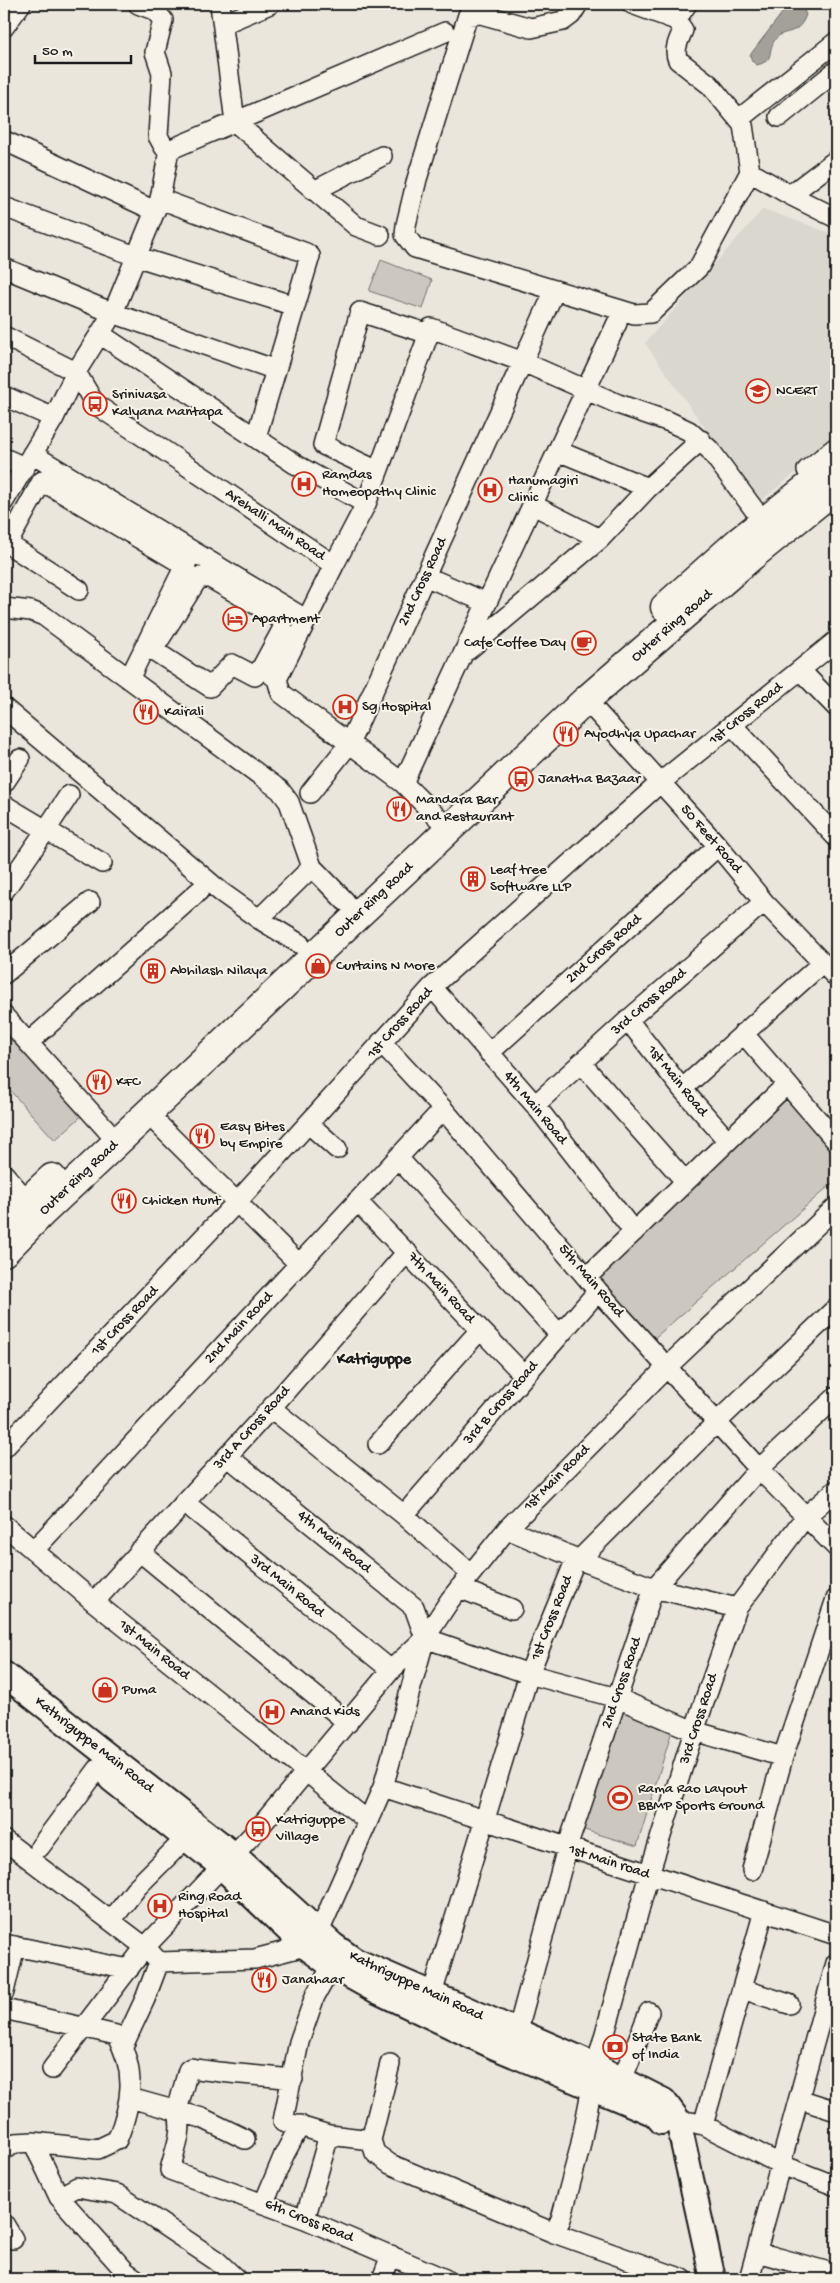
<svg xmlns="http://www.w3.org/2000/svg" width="840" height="2283" font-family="'Gochi Hand',sans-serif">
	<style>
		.built { fill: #dad7ce }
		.green { fill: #ccc8c0; stroke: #74726e }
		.water { fill: #a3a19a; stroke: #6d6c68 }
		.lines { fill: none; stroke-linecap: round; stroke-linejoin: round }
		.minor-casing { stroke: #1c1c1c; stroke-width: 22 }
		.major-casing { stroke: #1c1c1c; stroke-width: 28 }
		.highway-casing { stroke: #1c1c1c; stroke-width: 31 }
		.minor { stroke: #f7f3e8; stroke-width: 19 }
		.major { stroke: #f7f3e8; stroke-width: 24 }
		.highway { stroke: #f7f3e8; stroke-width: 28 }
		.labels { text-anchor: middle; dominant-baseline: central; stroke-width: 4; stroke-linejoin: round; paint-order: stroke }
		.poi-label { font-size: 15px; fill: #1c1c1c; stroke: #f7f3e8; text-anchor: start }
		.street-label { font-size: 15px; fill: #1c1c1c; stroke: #f7f3e8 }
		.neighbourhood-label { font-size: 16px; font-weight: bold; fill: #1c1c1c; stroke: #f7f3e8 }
	</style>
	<rect width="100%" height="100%" fill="#eae6dc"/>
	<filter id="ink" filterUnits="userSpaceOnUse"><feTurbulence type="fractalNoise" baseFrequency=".02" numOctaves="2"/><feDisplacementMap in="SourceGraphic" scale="10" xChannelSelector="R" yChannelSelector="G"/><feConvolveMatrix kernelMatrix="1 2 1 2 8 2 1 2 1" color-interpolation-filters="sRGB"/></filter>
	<g filter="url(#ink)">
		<path class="built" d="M763,209L836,235V440L758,503L645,343Z"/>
		<path class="green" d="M381,260L432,280L423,309L369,291Z
			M4,1022L86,1112L55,1140L4,1084Z
			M784,1094L836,1153V1180L651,1341L599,1278Z
			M620,1708L674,1724L637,1846L578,1828Z"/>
		<path class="water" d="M789,4L802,5L806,15C797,39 782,27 774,41C767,54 775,60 757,65L752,61L750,55Z"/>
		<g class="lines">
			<g class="minor-casing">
				<path id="minor" d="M138,4L154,10L163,20L155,52L162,73L158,136L164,147L169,150
					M220,4L235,122L356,226L380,235
					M578,4L571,15L563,21L531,28L481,14L468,15L417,179L406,225L405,235L415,248L621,310L634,314L651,313L699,267L750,172
					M632,4L676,20L683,30C679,40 673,50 678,60L710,85L743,125L750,172L790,195L836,218
					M676,20L687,4
					M223,24L270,4
					M4,27L21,4
					M779,117L836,71
					M739,119L836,42
					M5,141L155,211
					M169,150L445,32
					M314,191L382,156
					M790,195L836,160
					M160,199L306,253L310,256L256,437
					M4,207L138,257L295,306
					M4,268L113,313L276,370
					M100,334L295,464L366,504
					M4,336L76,372L95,404L334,565L277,679L281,693L403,783L449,829
					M4,396L54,418
					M558,451L648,488
					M32,454L307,620
					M4,458L24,467
					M807,470L836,447
					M378,471L323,445L360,312L429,334
					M4,501L54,418L76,372L113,313L160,199L169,150
					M533,505L600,539
					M334,565L366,504L431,328L523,362L618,404L670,422L689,431L710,450L756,512
					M425,576L487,603
					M79,590L11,546L9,541L42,481L186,566
					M4,608L31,611L44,616L280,790L289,802L312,867L345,901
					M468,650L600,539L648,488L701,440
					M262,667L283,628L281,619L210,578L199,577L153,650L210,687L232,664L255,676L262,667L277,679
					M800,670L836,707
					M129,679L190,555
					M586,700L718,846L764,902L836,977
					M4,708L221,892L259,919L300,944
					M733,726L836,837
					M4,783L20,759
					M403,783L617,323
					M310,793L349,744L555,290
					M69,795L46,830L102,863
					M4,805L46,830L4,891
					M259,919L312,867
					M4,974L90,902
					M432,987L535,1105L634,1232
					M4,1016L106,1129
					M628,1020L682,1089L728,1141
					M743,1033L836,1141
					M381,1042L443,1109L598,1291L759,1469L836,1547
					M28,1043L199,891
					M489,1053L718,846
					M581,1063L685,1181
					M682,1089L821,964
					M535,1105L628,1020L764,902
					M147,1113L299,1264
					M309,1124L337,1149
					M398,1158L560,1335
					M4,1174L27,1201
					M357,1201L524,1375
					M587,1277L787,1084
					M271,1408L404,1515L470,1573
					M378,1444L480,1330
					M4,1448L237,1202L432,987L661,782L836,641
					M227,1456L414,1607L425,1638
					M184,1502L391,1670
					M404,1515L598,1291
					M4,1525L94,1602L368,1821
					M507,1529L580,1560L654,1588L737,1608
					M35,1549L443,1109
					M139,1551L348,1723
					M459,1588L512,1609
					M94,1602L271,1408L407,1252
					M425,1638L529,1674L617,1698L694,1731L783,1757
					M383,1787L836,1935
					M4,1840L145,1947L159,1962L255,1959L305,1946
					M40,1847L98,1769
					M752,1870L783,1757L836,1599
					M111,1921L138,1886L186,1838
					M319,1932L383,1787L425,1638
					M4,1944L129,1969
					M742,1989L789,2004
					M4,1992L15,1946
					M432,1994L529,1674L573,1566L718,1421L836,1308
					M4,2009L116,2035C137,2071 132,2103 117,2140L98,2149L33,2142L15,2143L4,2150
					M514,2044L567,1848L654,1588L759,1469L836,1397
					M123,2046L145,1999L159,1962
					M390,2064L371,2140L375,2153L390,2164L554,2233L683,2279
					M52,2069L145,1947L258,1829L391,1670L425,1638L450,1600L507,1529L668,1366L836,1207
					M293,2079C259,2075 224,2074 191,2068L188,2070L177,2111C185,2129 174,2152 170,2170L305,2219L445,2279
					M622,2080L649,2012
					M130,2098L202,2118L245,2139
					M799,2099L836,2111
					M691,2122L703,2125L782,2165L836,2186
					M703,2125L764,1911
					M329,2135L371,2140
					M33,2142L59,2197L126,2272L136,2279
					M59,2197L77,2187L117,2194L217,2261L236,2279
					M264,2203L284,2155L300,2125
					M305,2219L329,2135L283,2121L299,2042L315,1996L332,1966
					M4,2224L13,2239
					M554,2233L561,2219L580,2148L596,2066L649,1874L694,1731L737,1608L805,1517L836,1490
					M757,2252L836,2274
					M382,2279L391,2255
					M749,2279L836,1963"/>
			</g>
			<g class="major-casing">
				<path id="major" d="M4,1674L233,1854L333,1945L354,1960L581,2059L664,2101L678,2120L713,2279
					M111,1779L221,1866L305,1946L332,1966L377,1991L495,2047L655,2114L662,2122"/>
			</g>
			<g class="highway-casing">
				<path id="highway" d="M665,607L738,542L836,465
					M4,1223L52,1178
					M4,1252L43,1212L586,700L752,556L836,488"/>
			</g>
			<use href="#minor" class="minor"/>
			<use href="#major" class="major"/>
			<use href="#highway" class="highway"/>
		</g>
	</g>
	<defs>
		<g id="university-ring" transform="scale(1.25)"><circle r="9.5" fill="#f7f3e8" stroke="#c8321e" stroke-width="1.5"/><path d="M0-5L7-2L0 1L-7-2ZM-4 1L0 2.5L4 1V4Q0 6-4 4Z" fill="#c8321e"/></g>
		<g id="bus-ring" transform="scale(1.25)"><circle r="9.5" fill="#f7f3e8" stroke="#c8321e" stroke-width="1.5"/><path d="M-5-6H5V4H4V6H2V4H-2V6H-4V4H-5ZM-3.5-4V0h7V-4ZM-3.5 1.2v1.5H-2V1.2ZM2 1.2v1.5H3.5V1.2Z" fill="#c8321e"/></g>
		<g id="hospital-ring" transform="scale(1.25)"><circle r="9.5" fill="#f7f3e8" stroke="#c8321e" stroke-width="1.5"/><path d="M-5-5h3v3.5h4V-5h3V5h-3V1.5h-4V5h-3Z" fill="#c8321e"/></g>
		<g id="hotel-ring" transform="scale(1.25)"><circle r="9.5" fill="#f7f3e8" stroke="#c8321e" stroke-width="1.5"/><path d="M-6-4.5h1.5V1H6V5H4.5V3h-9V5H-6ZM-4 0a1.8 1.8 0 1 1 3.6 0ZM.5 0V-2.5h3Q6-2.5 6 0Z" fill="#c8321e"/></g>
		<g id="cafe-ring" transform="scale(1.25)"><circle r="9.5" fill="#f7f3e8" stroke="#c8321e" stroke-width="1.5"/><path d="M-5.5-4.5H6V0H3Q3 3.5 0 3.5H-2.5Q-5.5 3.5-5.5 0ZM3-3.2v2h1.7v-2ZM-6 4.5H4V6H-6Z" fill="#c8321e"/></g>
		<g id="restaurant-ring" transform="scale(1.25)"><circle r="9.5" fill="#f7f3e8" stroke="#c8321e" stroke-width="1.5"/><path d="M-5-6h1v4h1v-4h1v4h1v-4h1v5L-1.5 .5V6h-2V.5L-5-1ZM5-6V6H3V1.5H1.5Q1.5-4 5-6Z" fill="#c8321e"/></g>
		<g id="building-ring" transform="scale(1.25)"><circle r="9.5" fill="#f7f3e8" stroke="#c8321e" stroke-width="1.5"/><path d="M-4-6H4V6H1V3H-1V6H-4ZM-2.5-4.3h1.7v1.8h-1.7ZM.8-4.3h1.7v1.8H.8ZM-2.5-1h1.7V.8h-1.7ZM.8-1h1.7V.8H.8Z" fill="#c8321e"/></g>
		<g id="shop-ring" transform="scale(1.25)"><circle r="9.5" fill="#f7f3e8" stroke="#c8321e" stroke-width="1.5"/><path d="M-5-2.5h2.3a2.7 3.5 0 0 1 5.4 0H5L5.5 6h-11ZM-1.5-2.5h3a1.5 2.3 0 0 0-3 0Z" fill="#c8321e"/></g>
		<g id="stadium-ring" transform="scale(1.25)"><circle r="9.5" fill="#f7f3e8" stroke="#c8321e" stroke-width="1.5"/><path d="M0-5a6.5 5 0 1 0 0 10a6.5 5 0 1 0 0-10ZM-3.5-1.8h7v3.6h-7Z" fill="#c8321e"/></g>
		<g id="bank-ring" transform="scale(1.25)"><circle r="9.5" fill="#f7f3e8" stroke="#c8321e" stroke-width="1.5"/><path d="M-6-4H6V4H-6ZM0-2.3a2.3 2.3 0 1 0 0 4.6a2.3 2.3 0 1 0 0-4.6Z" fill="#c8321e"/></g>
	</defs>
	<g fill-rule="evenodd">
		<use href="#university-ring" x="758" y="391"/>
		<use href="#bus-ring" x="95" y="404"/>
		<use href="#hospital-ring" x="304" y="484"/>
		<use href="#hospital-ring" x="490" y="490"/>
		<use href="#hotel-ring" x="235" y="619"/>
		<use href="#cafe-ring" x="584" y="643"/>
		<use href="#hospital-ring" x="345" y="707"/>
		<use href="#restaurant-ring" x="146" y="712"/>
		<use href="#restaurant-ring" x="566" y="734"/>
		<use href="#bus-ring" x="521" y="779"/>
		<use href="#restaurant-ring" x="399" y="809"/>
		<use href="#building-ring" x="473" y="879"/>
		<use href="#shop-ring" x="318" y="966"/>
		<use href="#building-ring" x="153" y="971"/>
		<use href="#restaurant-ring" x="99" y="1082"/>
		<use href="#restaurant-ring" x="202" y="1136"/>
		<use href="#restaurant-ring" x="124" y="1201"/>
		<use href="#shop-ring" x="105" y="1690"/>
		<use href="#hospital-ring" x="272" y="1712"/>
		<use href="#stadium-ring" x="620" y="1798"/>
		<use href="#bus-ring" x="258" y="1829"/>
		<use href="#hospital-ring" x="160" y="1906"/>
		<use href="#restaurant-ring" x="264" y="1980"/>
		<use href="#bank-ring" x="615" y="2047"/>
	</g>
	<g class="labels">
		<g class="poi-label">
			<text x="776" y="391">NCERT</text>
			<text x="112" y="395">Srinivasa<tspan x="112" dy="17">Kalyana Mantapa</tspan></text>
			<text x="322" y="475">Ramdas<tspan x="322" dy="17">Homeopathy Clinic</tspan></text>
			<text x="508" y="481">Hanumagiri<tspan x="508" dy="17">Clinic</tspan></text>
			<text x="252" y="619">Apartment</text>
			<text x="566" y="643" text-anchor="end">Cafe Coffee Day</text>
			<text x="362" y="707">Sg Hospital</text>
			<text x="164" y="712">Kairali</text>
			<text x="584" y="734">Ayodhya Upachar</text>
			<text x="538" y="779">Janatha Bazaar</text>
			<text x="416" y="800">Mandara Bar<tspan x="416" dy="17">and Restaurant</tspan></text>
			<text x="490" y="870">Leaf tree<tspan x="490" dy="17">Software LLP</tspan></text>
			<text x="336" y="966">Curtains N More</text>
			<text x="170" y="971">Abhilash Nilaya</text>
			<text x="116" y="1082">KFC</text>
			<text x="220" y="1127">Easy Bites<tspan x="220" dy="17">by Empire</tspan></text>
			<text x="142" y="1201">Chicken Hunt</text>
			<text x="122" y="1690">Puma</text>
			<text x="290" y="1712">Anand Kids</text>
			<text x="638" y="1789">Rama Rao Layout<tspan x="638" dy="17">BBMP Sports Ground</tspan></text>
			<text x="276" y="1820">Katriguppe<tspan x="276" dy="17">Village</tspan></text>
			<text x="178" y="1897">Ring Road<tspan x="178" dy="17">Hospital</tspan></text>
			<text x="282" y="1980">Janahaar</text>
			<text x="632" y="2038">State Bank<tspan x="632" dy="17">of India</tspan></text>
		</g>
		<g class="street-label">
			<text transform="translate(275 525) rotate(34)">Arehalli Main Road</text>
			<text transform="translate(423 582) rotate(-65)">2nd Cross Road</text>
			<text transform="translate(672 626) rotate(-41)">Outer Ring Road</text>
			<text transform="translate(746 714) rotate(-39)">1st Cross Road</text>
			<text transform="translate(711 839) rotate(49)">50 Feet Road</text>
			<text transform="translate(374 900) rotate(-43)">Outer Ring Road</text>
			<text transform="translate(604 949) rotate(-42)">2nd Cross Road</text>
			<text transform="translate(649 1002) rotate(-41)">3rd Cross Road</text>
			<text transform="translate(400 1023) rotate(-48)">1st Cross Road</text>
			<text transform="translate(677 1081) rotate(51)">1st Main Road</text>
			<text transform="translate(535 1108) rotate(50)">4th Main Road</text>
			<text transform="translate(79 1178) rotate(-43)">Outer Ring Road</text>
			<text transform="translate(591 1281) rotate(49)">5th Main Road</text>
			<text transform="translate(441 1288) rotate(47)">7th Main Road</text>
			<text transform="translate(125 1321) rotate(-46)">1st Cross Road</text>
			<text transform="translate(239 1328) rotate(-47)">2nd Main Road</text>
			<text transform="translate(501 1403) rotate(-49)">3rd B Cross Road</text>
			<text transform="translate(252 1428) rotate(-48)">3rd A Cross Road</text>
			<text transform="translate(557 1478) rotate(-45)">1st Main Road</text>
			<text transform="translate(334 1542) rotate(39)">4th Main Road</text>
			<text transform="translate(287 1586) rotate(39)">3rd Main Road</text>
			<text transform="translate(552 1618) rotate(-68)">1st Cross Road</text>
			<text transform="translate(154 1650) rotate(39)">1st Main Road</text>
			<text transform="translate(622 1683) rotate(-71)">2nd Cross Road</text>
			<text transform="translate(699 1719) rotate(-72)">3rd Cross Road</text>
			<text transform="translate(94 1745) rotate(38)">Kathriguppe Main Road</text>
			<text transform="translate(609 1862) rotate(18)">1st Main road</text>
			<text transform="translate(416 1986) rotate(25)">Kathriguppe Main Road</text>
			<text transform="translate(309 2221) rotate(22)">6th Cross Road</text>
		</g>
		<g class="neighbourhood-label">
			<text x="374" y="1360">Katriguppe</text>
		</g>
	</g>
	<rect width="840" height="2283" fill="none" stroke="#f7f3e8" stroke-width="20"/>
	<rect x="10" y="10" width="820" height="2263" fill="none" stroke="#1c1c1c" stroke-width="2" filter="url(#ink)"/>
	<path d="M35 55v8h96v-8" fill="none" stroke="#1c1c1c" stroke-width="2.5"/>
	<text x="42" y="55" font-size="15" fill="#1c1c1c" stroke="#f7f3e8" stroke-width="4" paint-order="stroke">50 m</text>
</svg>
